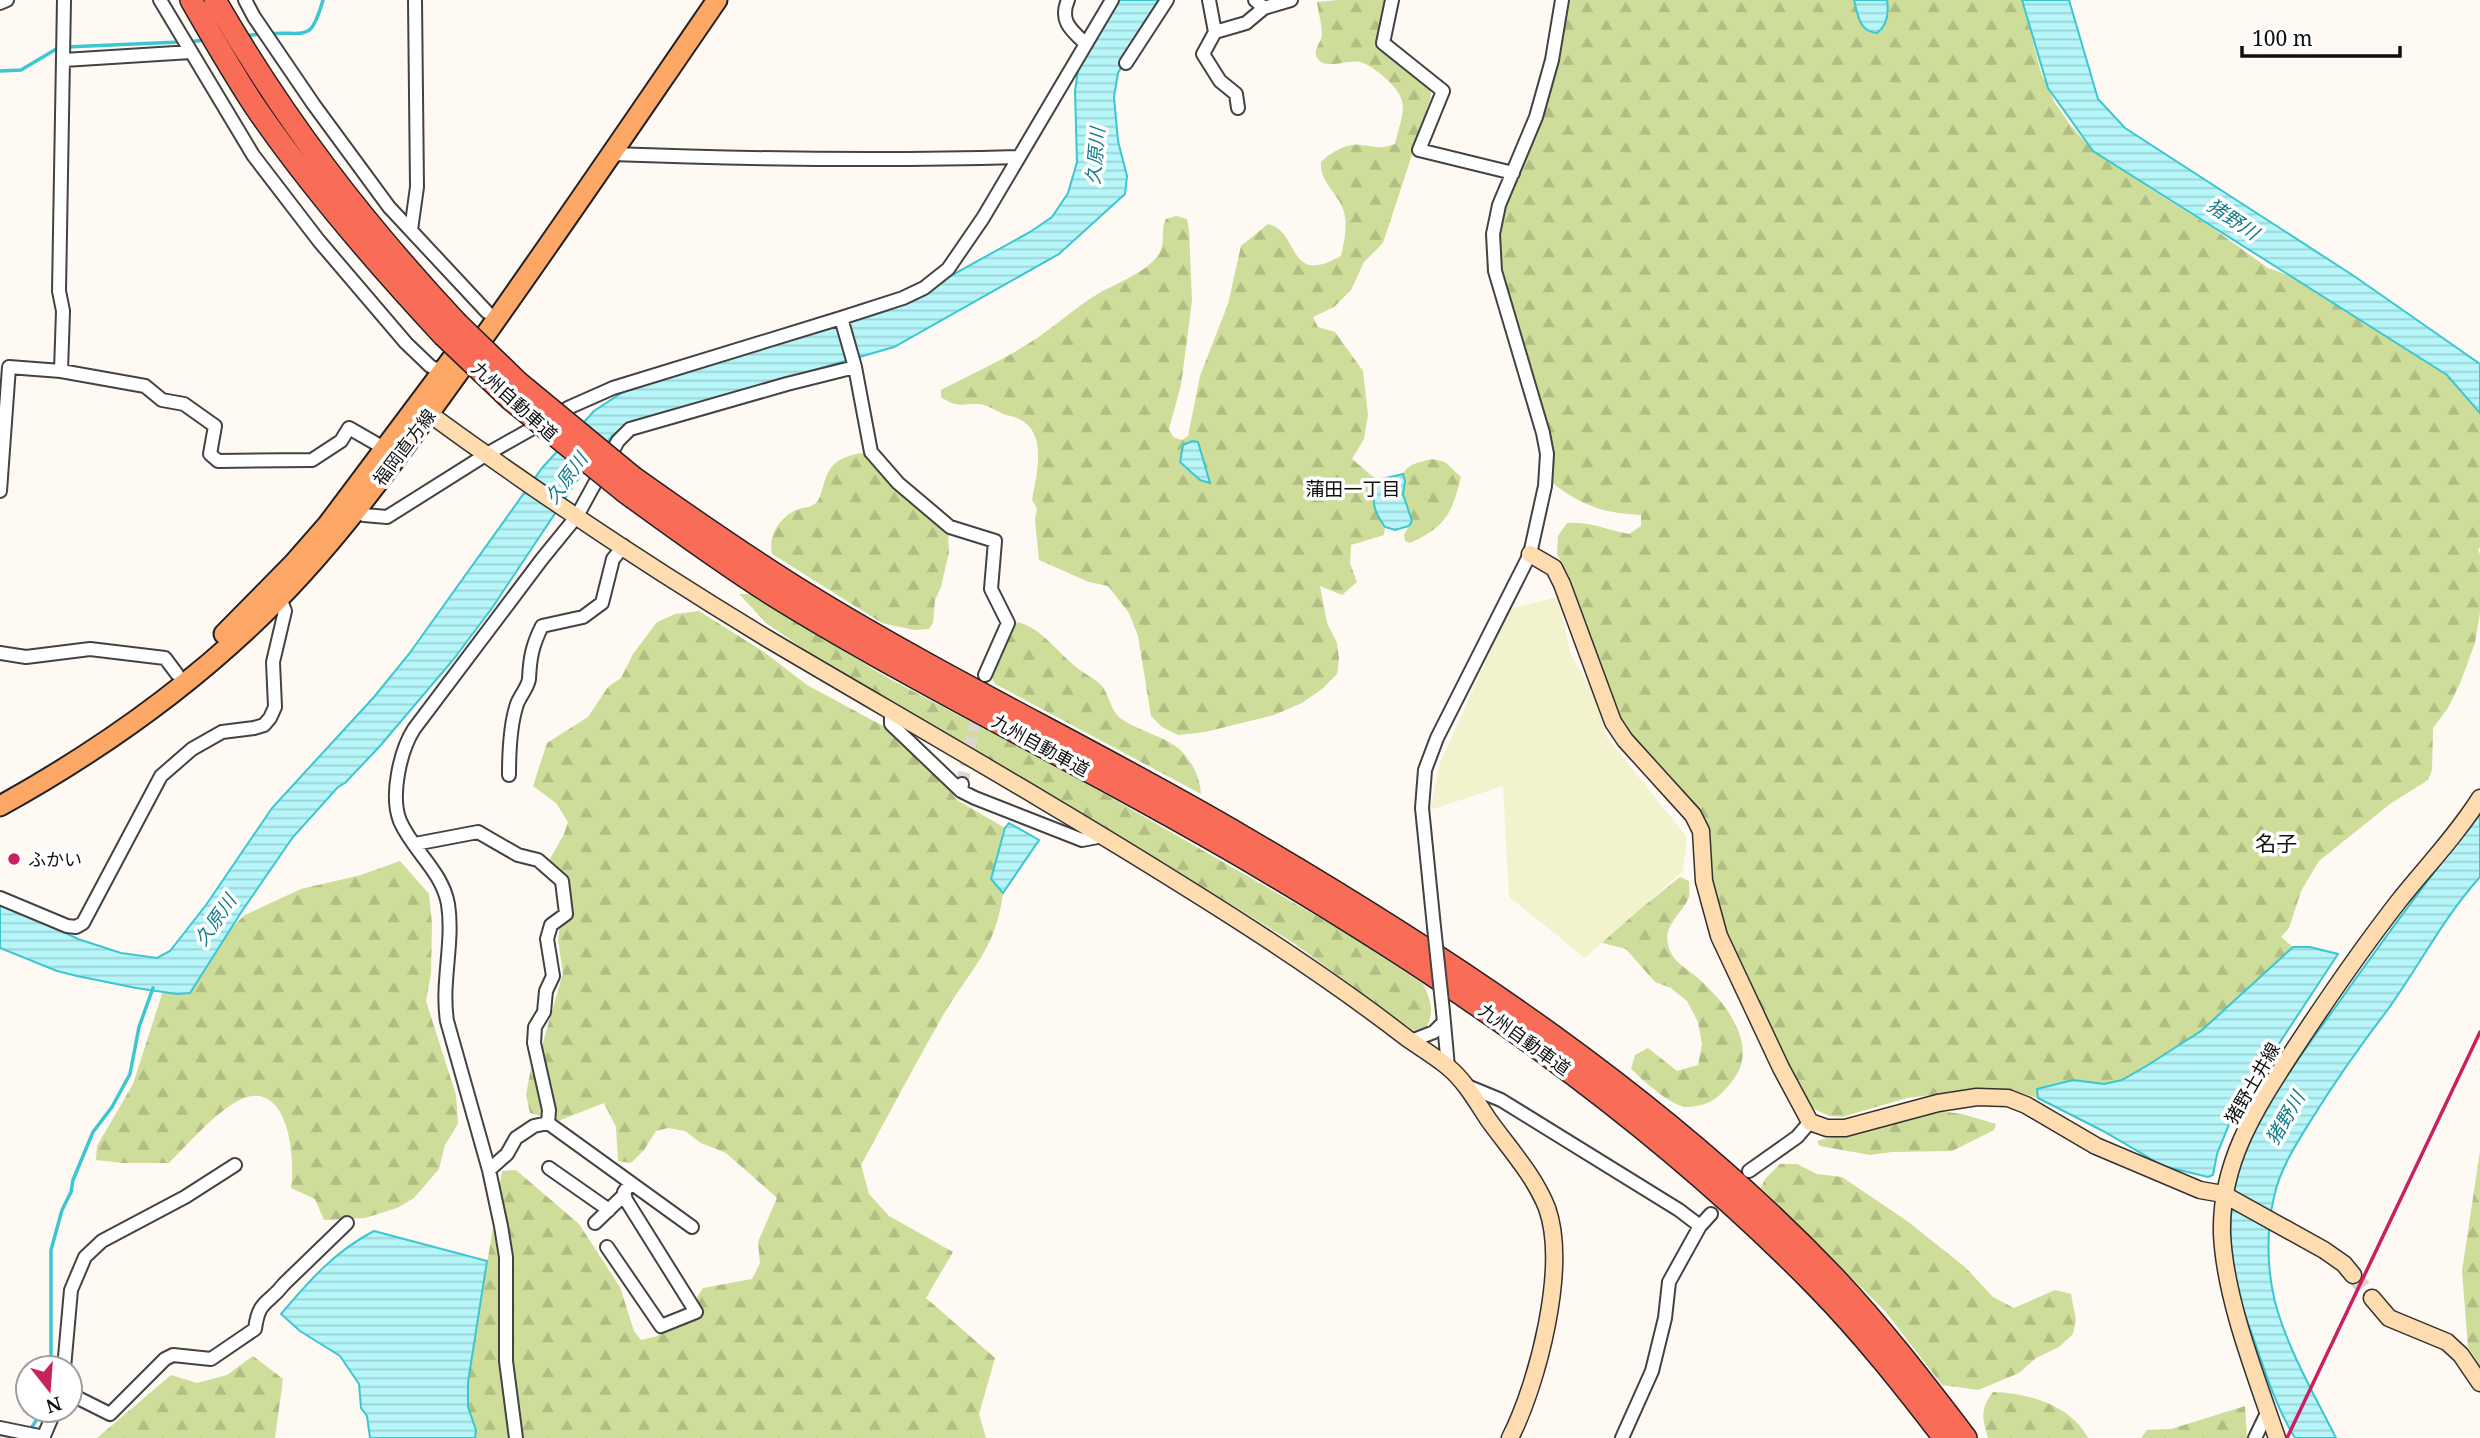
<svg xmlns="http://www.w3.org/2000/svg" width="2480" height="1438" font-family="'Noto Serif','Noto Sans JP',serif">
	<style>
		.forest { fill: url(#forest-firs) }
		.pitch { fill: #f2f3cd }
		.water { fill: url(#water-rules); stroke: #3ac7d2; stroke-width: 2 }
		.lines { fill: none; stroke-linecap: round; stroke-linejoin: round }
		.stream { stroke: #3ac7d2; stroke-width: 3.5 }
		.street-tunnel { stroke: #dbd6d2; stroke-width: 12; stroke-dasharray: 12 6; stroke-linecap: butt }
		.secondary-tunnel { stroke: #dbd6d2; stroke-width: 16; stroke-dasharray: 16 8; stroke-linecap: butt }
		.street-casing { stroke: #434343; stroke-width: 16 }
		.secondary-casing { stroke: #323232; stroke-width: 19 }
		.primary-casing { stroke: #212121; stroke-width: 23 }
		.highway-casing { stroke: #212121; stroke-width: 24 }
		.street { stroke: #fff; stroke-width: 12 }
		.secondary { stroke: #ffdcaf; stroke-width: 16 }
		.primary { stroke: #fca766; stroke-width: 19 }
		.highway { stroke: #f96d58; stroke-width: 21 }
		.rail { stroke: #c7225f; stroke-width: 3.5 }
		.street-bridge-casing { stroke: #434343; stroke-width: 16; stroke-linecap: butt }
		.highway-bridge-casing { stroke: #212121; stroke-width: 24; stroke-linecap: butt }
		.street-bridge { stroke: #fff; stroke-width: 12 }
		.highway-bridge { stroke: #f96d58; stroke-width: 21 }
		.poi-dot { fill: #c7225f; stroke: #fff; stroke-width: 2.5 }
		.labels { text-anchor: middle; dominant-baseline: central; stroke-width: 7; stroke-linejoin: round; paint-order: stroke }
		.street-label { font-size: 18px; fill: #101010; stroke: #fff }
		.poi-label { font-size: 18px; fill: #101010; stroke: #fff; text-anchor: start }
		.water-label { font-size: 19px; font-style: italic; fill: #137c8a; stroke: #fff }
		.neighbourhood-label { font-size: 19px; fill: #101010; stroke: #fff }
		.quarter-label { font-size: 21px; fill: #101010; stroke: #fff }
	</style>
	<defs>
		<pattern id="forest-firs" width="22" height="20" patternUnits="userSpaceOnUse" patternTransform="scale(1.75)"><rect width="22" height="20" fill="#cedd99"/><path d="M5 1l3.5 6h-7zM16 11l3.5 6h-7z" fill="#b0bd83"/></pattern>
		<pattern id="water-rules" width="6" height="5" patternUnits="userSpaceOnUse" patternTransform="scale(1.75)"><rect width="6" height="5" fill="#b6f5f8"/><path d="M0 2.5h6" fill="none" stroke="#9bd1d4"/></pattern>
	</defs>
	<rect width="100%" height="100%" fill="#fff9f4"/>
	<path class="forest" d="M1339,0H1386L1382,49L1430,88L1431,97L1383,243L1364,262L1351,290L1334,307L1313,317L1318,327L1335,332L1363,371L1368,415L1364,439L1352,459L1377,480C1372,502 1372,509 1385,527L1384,535L1351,545L1350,563L1357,582L1342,595L1320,586L1327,623L1337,643L1339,659L1337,674L1322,689L1302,703L1274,715L1205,732L1178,735L1162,727L1151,716L1138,636L1129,613L1108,586L1089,582L1039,560L1035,520L1037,508L1032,500C1036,477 1047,438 1024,422C1017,417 1010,416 1003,414C995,410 986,404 977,404C959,403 959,409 941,397V390C969,375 999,362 1026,345C1051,330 1072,310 1096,295C1116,283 1145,274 1159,254C1166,243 1160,229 1166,219L1176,216L1187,219L1189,229L1192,301L1181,385L1169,429L1173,437L1182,440L1188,436L1200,376L1228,304L1241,246L1268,224C1301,232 1286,287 1341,256C1344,242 1348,226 1344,212C1339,193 1319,182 1321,162C1331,152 1348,142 1362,145C1376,147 1381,149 1395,144C1403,109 1412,102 1383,76C1377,71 1368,64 1360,62C1348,59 1326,70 1318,59C1311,50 1322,43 1322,34C1322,24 1318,12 1317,2Z
		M1569,0H2022L2041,73L2055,103L2071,126L2093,151L2122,167L2149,188L2214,229L2268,268L2293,277L2366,320L2447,375L2480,410V547L2478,550L2480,554V612L2475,643L2461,681L2448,708L2433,728L2432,770L2428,780L2390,804L2319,861L2301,891L2289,928L2281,937L2293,947L2201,1031L2148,1065L2122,1080L2104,1084L2073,1080L2037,1089L2038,1098L2011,1090L1988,1088L1907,1098L1842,1117L1829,1116L1814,1109L1804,1101L1721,921L1709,866L1708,845L1623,734L1582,623L1569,576L1557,554L1558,536L1567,523C1588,521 1608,530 1629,534L1641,526V515C1603,513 1582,506 1551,482L1554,456L1500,263L1499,236L1505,205L1555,78Z
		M861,453L868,456L948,530L949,552L941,587L935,600L933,623L929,629L914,630L882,623L772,554C768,536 779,518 796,510C803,507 811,508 817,502C820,499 821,492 823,487C829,464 837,458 861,453Z
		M1432,459L1445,462L1461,477C1452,513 1446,527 1410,543L1405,541L1404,535L1412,521L1403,493L1405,481L1403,474C1410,462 1421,462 1432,459Z
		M739,594H749L888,678L1075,777L1341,930L1423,984C1430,998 1435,1011 1427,1026L1414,1031L1295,944L1174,869L814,656L766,623Z
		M699,611L764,652L807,685L909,740L957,800L1005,828L991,879L1003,893C996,950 969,971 942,1017C914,1066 888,1116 861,1165L869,1194L889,1216L953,1252L926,1298L995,1358L979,1414L986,1438H475L476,1430L468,1407V1382L502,1171L516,1170L579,1224L620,1287L634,1331L641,1340L658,1336L661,1331L701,1314L697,1297L703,1288L752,1279L760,1263L758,1242L777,1198L726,1153L701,1143L685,1131L668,1128L656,1131L644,1150L631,1163L618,1161L616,1127L604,1103L558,1121L530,1113L526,1095L531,1068L542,1046L563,973L558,940L562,908L560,886L550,859L564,834L568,822L556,803L533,786L547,743L588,717L608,687L621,678L633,654L657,622L675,614Z
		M1017,622C1042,628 1057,652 1076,667C1084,674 1095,678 1102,686C1109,695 1110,709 1120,718C1137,731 1171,737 1185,755C1194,766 1200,779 1201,794L995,684L992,677Z
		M400,861L429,894L432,924L431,973L426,1001L456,1095L458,1124L445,1145L439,1169L414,1198L397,1208L365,1218L324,1220L315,1199L291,1188C296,1154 287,1071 234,1103C210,1118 189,1143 169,1163H123L96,1160L97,1146L133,1084L162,994L175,979L245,915L301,889L361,875Z
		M1680,877L1689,881C1689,886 1690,892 1689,897C1683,913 1663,925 1668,944C1672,963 1686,967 1699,979C1725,1002 1760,1046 1733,1080C1719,1098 1711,1105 1689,1107C1672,1108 1644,1081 1631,1069L1635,1055L1648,1048L1677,1071L1698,1065L1702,1044L1698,1022L1687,1001L1671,988L1655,982L1626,949L1599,942Z
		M1939,1111L1962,1114L1996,1124L1994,1130L1952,1151L1892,1152L1870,1155L1820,1146L1817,1141L1915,1115Z
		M2480,1151V1366L2468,1347L2462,1271Z
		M1780,1164H1797L1817,1174L1842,1177L1907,1221L1965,1267L1993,1297L2014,1308L2055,1290L2071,1294L2076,1320L2073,1334L2059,1347L2036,1358L2019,1373L1978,1390L1942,1385L1885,1311L1761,1188L1765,1179Z
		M253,1356L283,1379L275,1438H97L171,1375L197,1383L227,1375Z
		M1993,1392C2028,1393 2071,1405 2088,1438H1988C1982,1419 1980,1408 1993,1392Z
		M2245,1406L2247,1438H2141L2147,1430L2171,1429Z"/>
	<path class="pitch" d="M1558,597L1571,655L1594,694L1606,736L1687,837L1683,871L1585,958L1509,897L1503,786L1430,810L1440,763L1509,609Z"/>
	<path class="water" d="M1116,0H1161L1118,73L1114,97L1118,141L1127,176L1125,194L1059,254L894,347L627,424L612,436L576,482L492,608L453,660L380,746L345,783L338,787L293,837L242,911L190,993L177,994L136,988L77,976L57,971L0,948V905L43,922L78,939L121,953L157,958L170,951L206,905L272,808L374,697L409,654L542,468L594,411L626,390L889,310L1030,232L1052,217L1068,193L1077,162L1075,91L1078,70L1084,53Z
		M1854,0H1887C1889,13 1888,25 1877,33C1859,32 1858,15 1854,0Z
		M2022,0H2069L2098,99L2125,128L2354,276L2480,364V413L2447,375L2093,151L2048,88Z
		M1192,441L1198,442L1210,483L1200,480L1180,462L1183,445Z
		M1403,474L1405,481L1403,494L1412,521L1409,526L1395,530L1385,527C1372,509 1372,502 1377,480Z
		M2480,814V877C2443,918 2418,968 2386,1012C2360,1046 2336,1080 2313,1117C2298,1141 2280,1168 2274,1197C2266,1231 2267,1269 2275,1302C2288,1350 2314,1394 2336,1438H2295C2276,1407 2266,1374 2254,1340C2246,1317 2236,1293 2232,1269C2229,1247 2230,1212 2234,1189C2243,1131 2302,1053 2337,1005C2383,940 2430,876 2480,814Z
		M1009,823L1039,840L1003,893L991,879L1005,828Z
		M2293,947H2310L2338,954L2234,1112L2217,1154L2213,1175L2208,1177L2163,1166L2103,1131L2038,1098L2037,1089L2073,1080L2104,1084L2122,1080L2148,1065L2201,1031Z
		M374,1231L487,1261L468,1382V1407L476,1430L475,1438H370L367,1416L361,1408L359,1384L340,1356L300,1331L281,1314C309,1281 335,1251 374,1231Z"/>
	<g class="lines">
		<path class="stream" d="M268,34C306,30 310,45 323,0
			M244,36L261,34
			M188,42L205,40
			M66,47L180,42
			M0,71L21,70L58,48
			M51,1368V1250L62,1210L71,1192L73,1180L93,1132L112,1107L130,1074L139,1027L153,988
			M30,1430L43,1410"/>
		<path class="street-tunnel" d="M962,784L985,675"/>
		<path class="secondary-tunnel" d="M2353,1275L2372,1298"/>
		<g class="street-casing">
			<path id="street" d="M64,0L59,291L63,311L61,371L145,386L162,400L184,404L215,426L210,454L218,461L312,460L341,441L349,428L389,451
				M160,0L253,155L319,241L406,343L430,366L442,372
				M245,0L254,17L314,105L389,207L487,312
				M1068,0C1059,21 1071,30 1086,44
				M1209,0L1215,32L1246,23L1264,8
				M1255,0L1264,8L1291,0
				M1392,0L1383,43L1443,91L1419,150L1513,173
				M0,3L7,0
				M1215,32L1203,54L1220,81L1236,94L1238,108
				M64,60L191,52
				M1126,63L1167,0
				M611,154C747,159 882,161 1017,157
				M411,230L417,187L415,0
				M841,318L855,367L871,452L898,483L950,527L995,541L991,589L1008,623L985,675
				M0,491L9,367L61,371
				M357,510L364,515L387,517L487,454L570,407L613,388L841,318L903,298L924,288L948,269L983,218L1112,0
				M0,653L26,657L90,649L165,658L177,674
				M891,710V724L961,791
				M509,775C509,753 510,725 517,704C520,696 528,687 529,679C530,658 532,646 542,626L583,617L602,603L613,559L624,546
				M962,784L961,791L975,798L1082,840L1103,836
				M415,844L478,832L518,855L538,860L562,881L566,914L551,925L547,939L553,976L546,991L544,1012L535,1027L534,1043L549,1110L548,1123
				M0,898L67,926L76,927L83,923L161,776L192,749L222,732L254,728L264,725L270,718L275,707L273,662L285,611L280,598
				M1434,927L1422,808L1425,770L1437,738L1530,554L1545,486L1547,454L1543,433L1495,271L1493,234L1499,205L1536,117L1552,60L1562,0
				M1443,1012L1448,1067
				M1411,1041L1434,1032L1444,1022
				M1467,1086L1501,1100L1679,1210L1700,1226
				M549,1168L609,1210
				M489,1170L507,1154L516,1138L534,1126L548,1123L692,1227
				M1749,1171L1797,1137L1810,1122
				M595,1223L624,1195
				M607,1247L661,1326L696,1312L626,1200L624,1192L631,1183
				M64,1368L71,1290L85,1257L102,1241L185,1197L235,1165
				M70,1394L110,1414L165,1359L173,1355L211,1359L255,1329C259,1299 268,1305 284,1284L347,1223
				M0,1428L44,1437
				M43,1438L55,1410
				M516,1438L506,1361V1257L501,1226L489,1170L447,1021C441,982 454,943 448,904C442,871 413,851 400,821C390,796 400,751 414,729L542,559L577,516L618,441L630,429L787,384L855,367
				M1622,1438L1652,1371L1665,1318L1669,1282L1700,1226L1711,1214
				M2255,1438L2268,1411"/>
		</g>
		<g class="secondary-casing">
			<path id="secondary" d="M420,407C532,489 649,567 768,639C912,724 1057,806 1198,895C1270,940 1341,987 1408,1039C1421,1048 1436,1057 1448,1067C1465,1081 1476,1101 1488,1119C1508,1147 1534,1175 1547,1208C1568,1267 1538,1383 1510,1438
				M1530,554L1554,568L1562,584L1613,722L1625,740L1693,815L1701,831L1704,881L1719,936L1781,1068L1810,1122L1827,1128H1845L1938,1103L1977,1097L2008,1098L2026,1105L2096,1146L2200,1190L2223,1194L2324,1250L2344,1264L2353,1275
				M2372,1298L2389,1318L2447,1342L2461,1355L2480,1383
				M2277,1438C2256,1376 2225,1299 2222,1234C2220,1164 2254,1111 2291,1054C2325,1002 2360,951 2398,902C2425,868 2456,836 2480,798"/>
		</g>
		<g class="primary-casing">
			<path id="primary" d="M224,634L293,564L328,524L454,356
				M0,806C92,755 177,696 253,624C329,553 390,467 451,383C542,257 629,128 717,0"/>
		</g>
		<g class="highway-casing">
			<path id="highway" d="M191,0C211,35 232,71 254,105C310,187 375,262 443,335
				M215,0C285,121 361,220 456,322
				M633,477C692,519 751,560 813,598C952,683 1101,753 1242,836C1454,960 1664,1099 1834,1277C1881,1327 1924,1383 1966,1438
				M625,492C673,527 722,563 773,595C922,687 1081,763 1232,851C1443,974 1646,1112 1817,1287C1863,1334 1904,1386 1944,1438"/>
		</g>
		<use href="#street" class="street"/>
		<use href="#secondary" class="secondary"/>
		<use href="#primary" class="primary"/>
		<use href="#highway" class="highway"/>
		<path class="rail" d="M2287,1438L2480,1032"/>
		<g class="street-bridge-casing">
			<path id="street-bridge" d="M1434,927L1443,1012"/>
		</g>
		<g class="highway-bridge-casing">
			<path id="highway-bridge" d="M456,322L518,382L633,477
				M443,335L511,400L625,492"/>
		</g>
		<use href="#street-bridge" class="street-bridge"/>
		<use href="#highway-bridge" class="highway-bridge"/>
	</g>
	<circle class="poi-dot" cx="14" cy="859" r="7"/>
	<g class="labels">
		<g class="street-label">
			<text transform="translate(515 401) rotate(42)">九州自動車道</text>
			<text transform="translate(404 447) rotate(-53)">福岡直方線</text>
			<text transform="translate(1041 745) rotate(29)">九州自動車道</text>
			<text transform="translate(1525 1039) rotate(36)">九州自動車道</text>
			<text transform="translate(2252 1083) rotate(-60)">猪野土井線</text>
		</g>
		<g class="poi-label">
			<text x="28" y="859">ふかい</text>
		</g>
		<g class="water-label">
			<text transform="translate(1095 156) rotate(-85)">久原川</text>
			<text transform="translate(2233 219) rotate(34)">猪野川</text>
			<text transform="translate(566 478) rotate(-54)">久原川</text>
			<text transform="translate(215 920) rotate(-55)">久原川</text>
			<text transform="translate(2285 1118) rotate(-60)">猪野川</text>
		</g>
		<g class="neighbourhood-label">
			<text x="1353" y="489">蒲田一丁目</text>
		</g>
		<g class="quarter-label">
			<text x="2276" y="843">名子</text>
		</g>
	</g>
	<g transform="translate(49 1389) rotate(163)"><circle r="33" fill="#ffffff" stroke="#9f9f9f" stroke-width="2"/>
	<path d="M0-5L12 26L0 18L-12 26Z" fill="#c7225f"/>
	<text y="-10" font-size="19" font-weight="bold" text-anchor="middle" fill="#101010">N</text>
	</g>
	<path d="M2242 46v10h158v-10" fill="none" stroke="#101010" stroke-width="3.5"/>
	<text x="2252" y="46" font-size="21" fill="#101010" stroke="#ffffff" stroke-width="5" paint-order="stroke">100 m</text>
</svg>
